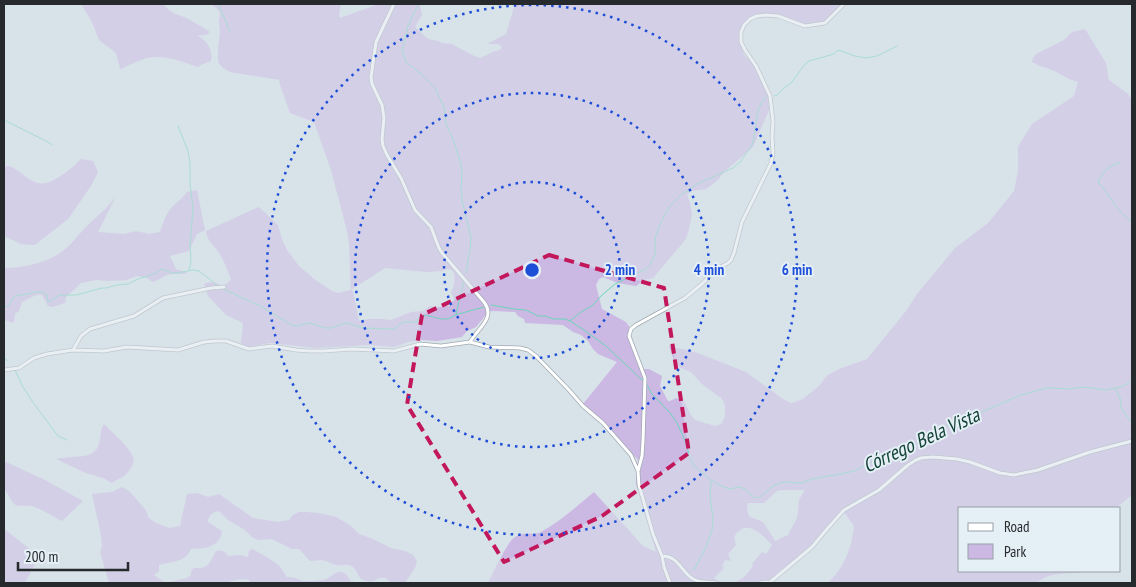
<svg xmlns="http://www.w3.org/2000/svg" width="1136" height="587" font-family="'PT Sans Narrow',sans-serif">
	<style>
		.green { fill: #cbb8e3; fill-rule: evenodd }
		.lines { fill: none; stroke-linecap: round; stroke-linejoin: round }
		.stream { stroke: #6dd5ba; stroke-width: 1 }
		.street-casing { stroke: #a0aab1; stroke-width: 4.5 }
		.street { stroke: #fff; stroke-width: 3 }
		.marked { fill: none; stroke: #c2185b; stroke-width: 4; stroke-dasharray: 10 6; stroke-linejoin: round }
		.ring { fill: none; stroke: #1d4ed8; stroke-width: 2.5; stroke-dasharray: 2.5 5 }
		.labels { text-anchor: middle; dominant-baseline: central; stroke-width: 4; stroke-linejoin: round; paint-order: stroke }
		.water-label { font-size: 20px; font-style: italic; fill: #134237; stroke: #e5eff6 }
		.centre { fill: #1d4ed8; stroke: #e5eff6; stroke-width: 2.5 }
		.ring-label { font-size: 15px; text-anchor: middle; font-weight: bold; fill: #1d4ed8; stroke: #e5eff6; stroke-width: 4; stroke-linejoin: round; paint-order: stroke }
	</style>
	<rect width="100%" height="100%" fill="#d8e2e9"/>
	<path class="green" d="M81,4H164C169,14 179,14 188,19C195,23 203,27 210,32L206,35H197C207,41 213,49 211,61L203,64L198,67C183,62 164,54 147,58C139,60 128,66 120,69L116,53L99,40L92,22Z
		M212,4H341L339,15L340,18L379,4H420L422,15L415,27L428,39L438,41L442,43L452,44L472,55L480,58L493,52L500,50L502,47L498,44H487L506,34L515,4H843C839,9 831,22 826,24C813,30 788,19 776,17C765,16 756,18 745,22L740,39L744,55L754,64L766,86L770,108L753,147L724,172L718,180L706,189L691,191L687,195L690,203L692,215L689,229L686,239L653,278L644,280L636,286L618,283L603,277L599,279L596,285L602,309L626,322L630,328L631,344L644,369H649L662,376L660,386L668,401H670L676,398L684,401L691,415L695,420L715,426L719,425L722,423L725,416V407L724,402L721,398L702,384L691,372L676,366L669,346L695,352L746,372L783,399L791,403L795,402L803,399L820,385L824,379L828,375L839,369L867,359L906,311L917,294L955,248L988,223L1014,191L1018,171V147L1032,124L1074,96L1078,82C1069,80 1061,74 1052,70C1045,67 1038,66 1032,62L1033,58L1036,54L1064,40L1072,32L1085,29L1106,63L1109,80L1128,94L1132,100V495L1116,508H960V571H1088C1072,575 1050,570 1037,583H1038H828C845,566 851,550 854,526L842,509L804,553L778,572L767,583H732C742,580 747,575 753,566L752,564L762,552L766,554L772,545C765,537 750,521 739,531C733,535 734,539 736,545L728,554L731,561L725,560L722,566L724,568L714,578L718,581L729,583H488C493,573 507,542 515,537C524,531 533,536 541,532C561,521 577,506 594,492L643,546L656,552L636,484L638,460L583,404L617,362L598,354L593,349L588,341L581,335L573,332L563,325L525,323L524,319L518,316L515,312L493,311L488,312L476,327L467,331L462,337L437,341L423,340L408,342L400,345L393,347L369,345L316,348L270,343L247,347L243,345L241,343L243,323L226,315L208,296L204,284C207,283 209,282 213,282C221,284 224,289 231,279C228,272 225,263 221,256C216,247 207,242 206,231L259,207L278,225L282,239L287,250L299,266L314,279L332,291L338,293L351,290L349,244L347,231L331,170L314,122L290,113L279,82L280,80L230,72L222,67L218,62V48L220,33L219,20L220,14L219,11ZM385,268L427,272L442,271L448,269L452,270C457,277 454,285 451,293L454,298V300L449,306L439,307L430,306L423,311L411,312L391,320L382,319H369L359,321L353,291L351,290ZM781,490H805L799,500L798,513L796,520L788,535L775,541L764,523L761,521L750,517L748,514L747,506L748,503H764L777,491Z
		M81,159L93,161L98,172L91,186L68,219L35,245L21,244L4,236V167C17,161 29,190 49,182C61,178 73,167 81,159Z
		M197,190L205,230L197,234L189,251L170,256L176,269L188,273C181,275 172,273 167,275C162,277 157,281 152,282L147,278L137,276L126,280L108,281L96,280L81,283L66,297L65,303L52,307L48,306L42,295H36L22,302L19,311L15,314L14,321L13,323L4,320V268C23,268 47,263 63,251C72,244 79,234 87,226C97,216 108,208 116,196L98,232L124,234L136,231L149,234L160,232C163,223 166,213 173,206C178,201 183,198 187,192Z
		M104,424C111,431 130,448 133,457C135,463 130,471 125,475C121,479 116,479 112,483L103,478L86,473L56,459C61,458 67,457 72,457C83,456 95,457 99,444C101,437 100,430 104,424Z
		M4,461L45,480L83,501L62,521C52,516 42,509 32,506C26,504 17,508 13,503C9,498 10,495 4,489Z
		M122,487L129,491L145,509L149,518L156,523L169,528L180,526L187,494L197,493L208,497L219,494L253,518L278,522L289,520L293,515L299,512H306L318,513L336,517L351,526L359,534L373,539L391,548L405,551L413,555L417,561L415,568L405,583H391C380,571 377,584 366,581C357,579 359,572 353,567C348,563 343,566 337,565C332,564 327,561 322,560C318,560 314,561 310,561L299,549H292L272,539L258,540L252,537L245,530L228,520L220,512L217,511C212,513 208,516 208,522L222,531C221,541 213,547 203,548C198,549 195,548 191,549C185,563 172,561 159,565V571L154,575L165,583L187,578L191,575V571L194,568C210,569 209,563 216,551C222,550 225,551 228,556L241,555L248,557L249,551L252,549C257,551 278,563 280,567C283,571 284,574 287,577C294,577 297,579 303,581C306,581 320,581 323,580C330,579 334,571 341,572C347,573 349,579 352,583H250L249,580C240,578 233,581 224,583H109L100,552L102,546L101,535L92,494L112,492Z
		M4,529L39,556L25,583H4Z"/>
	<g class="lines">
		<path class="stream" d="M218,4L230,31
			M419,4L415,11L408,26L402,51L406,62L421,74L435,88L444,107L446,124L453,139L460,161L462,172L461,188L462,200L471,238L470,249L466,273
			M774,96L777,95L784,88L792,82L805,64L809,61L834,54L838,50L855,56L866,58L877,56L897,46
			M4,120L46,141L52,145
			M178,126L188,151L190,163V183L193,209L190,245L191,263L189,270
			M1120,163C1108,166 1103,171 1098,182C1111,195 1116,213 1132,221
			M221,288L262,307L290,324L296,326L310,323L326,328H331L342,324L347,323L363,328L391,329H394L403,322H416L418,321V318C429,310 442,326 455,315L484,307
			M491,305L514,309L526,310L538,316H545L554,319H565L570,321L584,330L606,346L643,381
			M4,307L9,306L11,300L15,296L38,292H42L47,295L48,302L60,295H76L102,288H106L117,285L128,284L138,279L154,274L162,269L172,273H177L193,270L199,271L218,286
			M456,314L464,280
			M570,321L581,312L593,305L601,296L615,284L646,269L650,265L655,255V238L661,222L669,207L682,194L697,184L733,168L741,161L753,143L758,110L763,100L767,96
			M4,358L8,361
			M15,370L23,387L32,401L58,436L67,440
			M647,385L652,394L671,414L677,423L687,445L689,456L694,466L711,480L721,486L730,489L739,487L745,489L755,498L760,497L773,486L783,482L801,483L812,479L846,473L857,470L876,459L896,450L910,448L937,431L952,423L963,420L1021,395L1046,388L1072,389L1083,387L1105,390L1116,388L1126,385L1132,379
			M1116,389L1120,398L1121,408L1132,423
			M694,570L706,547L712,530L713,519L710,496L711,481"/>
		<g class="street-casing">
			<path id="street" d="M394,4L376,42L371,77L372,84L382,105L384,118L382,139L383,146L387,155L401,178L415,210L431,227L439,248L442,253L484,302C496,318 478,328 470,342
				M73,350L81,336L90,329L134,316L163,298L211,288L224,287
				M4,370L19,368L34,358L47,354L73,350L104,351L127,347L178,350L204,342L216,341H226L249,349L272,346L296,350L309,351H324L352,349L394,351L420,344L441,346L470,342L489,347L520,348L528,350L536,356L569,390L583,406L603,423L631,455L638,471
				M662,556C679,556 681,572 693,579C700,583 710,582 717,583
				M670,583L664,567L662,556L653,534L639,485L638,471L642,456L643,441L645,378L629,336L631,329L636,325L685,298L703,283L715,270L728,263L731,260L734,253L742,222L771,163L773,153L772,137L773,121L770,96L756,66L745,50L741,42V32L744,25L750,19L757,16L766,15L778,16L805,26L825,23L844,4
				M760,583L766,582L771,583
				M769,583L812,547L827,529L844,510L879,490L908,465L916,460L921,458L933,457L957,459L970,462L1000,473L1014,475L1038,470L1090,452L1132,441"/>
		</g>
		<use href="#street" class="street"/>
	</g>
	<path d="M0 0H1136V587H0ZM549,255L664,288L689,453L602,516L504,562L407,405L422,315Z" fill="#d8e2e9" fill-opacity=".55" fill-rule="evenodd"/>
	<path class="marked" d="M549,255L664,288L689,453L602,516L504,562L407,405L422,315Z"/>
	<g class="ring">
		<circle cx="532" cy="270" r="88"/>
		<circle cx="532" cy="270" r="177"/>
		<circle cx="532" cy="270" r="265"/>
	</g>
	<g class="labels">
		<g class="water-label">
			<text transform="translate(921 440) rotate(-25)">Córrego Bela Vista</text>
		</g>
	</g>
	<circle cx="532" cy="270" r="8" class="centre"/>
	<g class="ring-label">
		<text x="620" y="275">2 min</text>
		<text x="709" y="275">4 min</text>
		<text x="797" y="275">6 min</text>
	</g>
	<rect width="1136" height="587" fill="none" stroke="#262a2d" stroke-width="10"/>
	<rect x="958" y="507" width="162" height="65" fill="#e5eff6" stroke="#99a0a6"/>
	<rect x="968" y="523" width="25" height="8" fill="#ffffff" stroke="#99a0a6"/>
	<text x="1004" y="532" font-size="15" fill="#262a2d">Road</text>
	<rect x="968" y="544" width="25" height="15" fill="#cbb8e3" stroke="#99a0a6"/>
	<text x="1004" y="557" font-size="15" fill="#262a2d">Park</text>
	<path d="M18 562v8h110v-8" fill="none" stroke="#262a2d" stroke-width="2.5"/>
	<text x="25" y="562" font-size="15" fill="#262a2d" stroke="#e5eff6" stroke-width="4" paint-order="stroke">200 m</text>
</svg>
